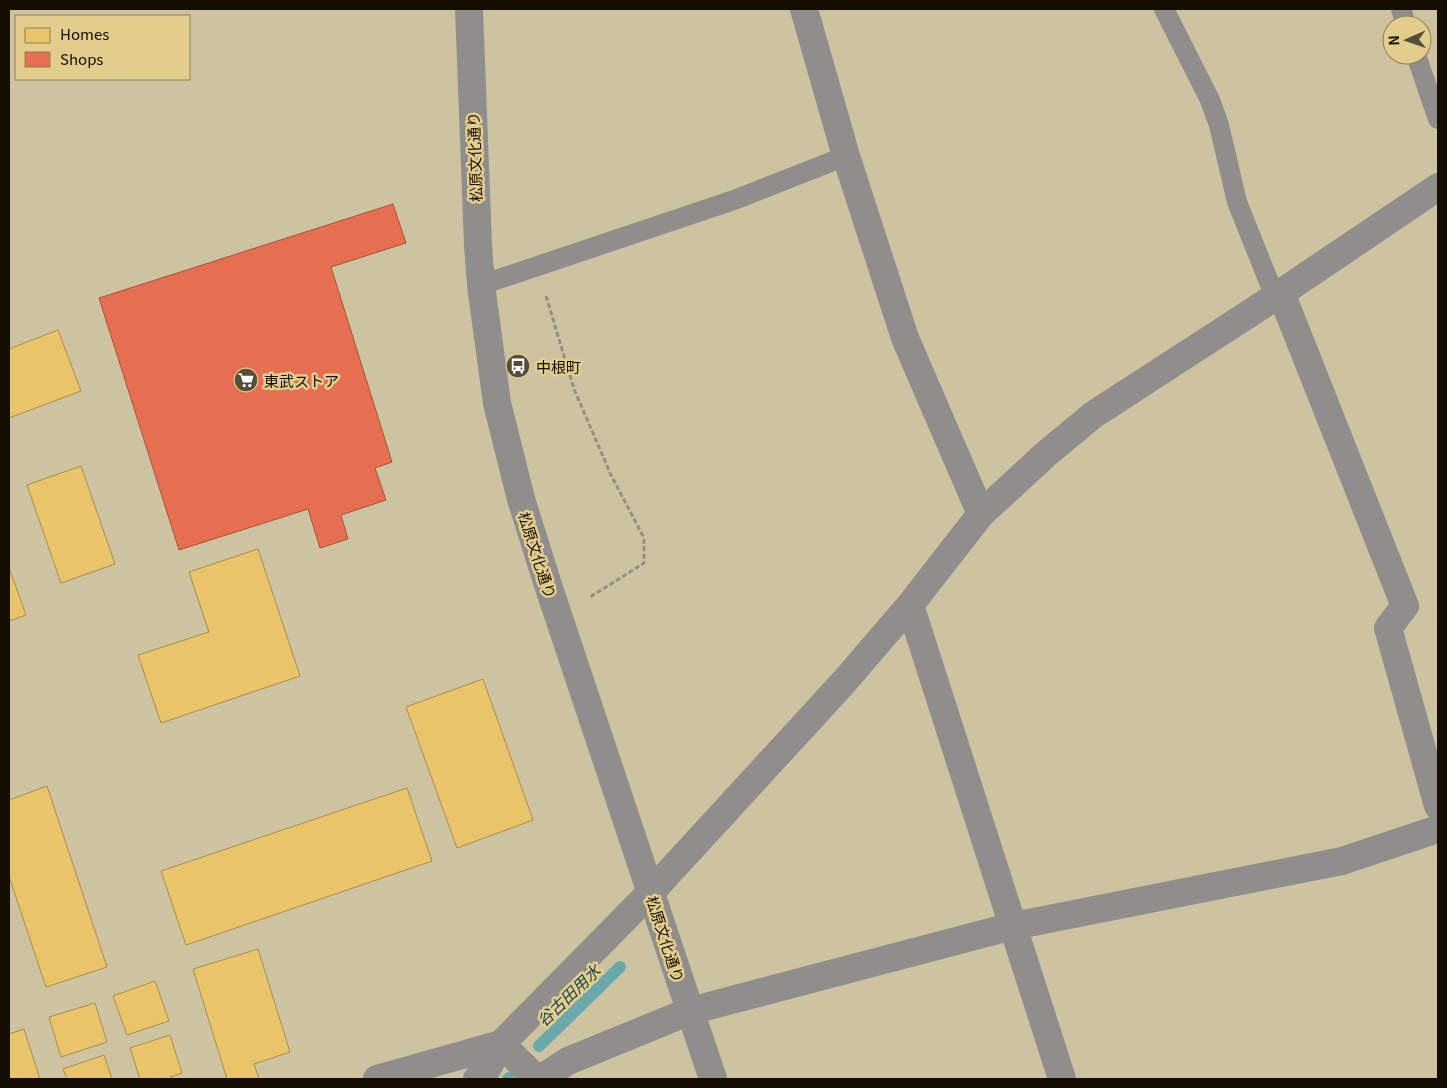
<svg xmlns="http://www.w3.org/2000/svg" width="1447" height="1088" font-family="Georgia,'Noto Sans JP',serif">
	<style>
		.homes { fill: #e9c46a; stroke: #a98d4a }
		.shops { fill: #e76f51; stroke: #a85239 }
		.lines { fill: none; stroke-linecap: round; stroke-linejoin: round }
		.stream { stroke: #69a9ac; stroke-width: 12 }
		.path { stroke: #949082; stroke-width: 3; stroke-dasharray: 5 2.5; stroke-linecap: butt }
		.service { stroke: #8f8e8c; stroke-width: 20 }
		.minor { stroke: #8f8e8c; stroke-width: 28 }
		.tertiary { stroke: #8f8e8c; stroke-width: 28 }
		.labels { text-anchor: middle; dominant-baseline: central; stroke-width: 5; stroke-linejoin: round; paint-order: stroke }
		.street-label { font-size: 15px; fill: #140d00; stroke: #e2cd8d }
		.poi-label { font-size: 15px; fill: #140d00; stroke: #e2cd8d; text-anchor: start }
		.water-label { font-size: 16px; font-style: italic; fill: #1b454e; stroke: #e2cd8d }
	</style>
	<rect width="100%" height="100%" fill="#cec3a1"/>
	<path class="homes" d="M58,330L81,391L9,418V349Z
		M81,466L115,564L61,583L27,485Z
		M258,549L300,676L161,723L138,655L209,632L189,572Z
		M9,568L26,615L9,621Z
		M483,679L533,820L457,848L406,707Z
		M47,786L107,967L46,987L9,876V800Z
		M407,788L432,861L186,945L161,871Z
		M258,949L290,1052L254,1064L259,1079H227L193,969Z
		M155,981L169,1021L127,1035L113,996Z
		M95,1003L107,1042L61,1057L49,1017Z
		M24,1029L40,1079H9V1034Z
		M170,1035L182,1073L170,1077V1079H140L130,1048Z
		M104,1055L112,1079H67L63,1069Z"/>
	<path class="shops" d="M393,204L406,243L331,267L392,462L375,468L386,500L341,515L348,539L320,548L308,509L179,550L99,298Z"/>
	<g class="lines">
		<path class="stream" d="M539,1046L620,967
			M508,1079L509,1078"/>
		<path class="path" d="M546,296L574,389L611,475L644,538V563L590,597"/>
		<path class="service" d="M1164,9L1210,100L1219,125L1237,202L1275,297
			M1401,9L1406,25
			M1416,55L1438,119
			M481,285L734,200L846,156"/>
		<path class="minor" d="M804,9L846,156L905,338L981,514
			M1281,293L1405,606L1388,628L1438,806
			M910,605L1062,1079
			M377,1079L501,1044L651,892L843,683L910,605L981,514L1046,454L1093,415L1281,293L1438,187
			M477,1079L487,1069L501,1044L537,1079
			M540,1079L568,1061L690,1011L1013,926L1342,861L1438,829"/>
		<path class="tertiary" d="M469,9L478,245L481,285L497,403L521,499L548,585L713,1079"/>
	</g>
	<defs>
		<g id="bus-disc" transform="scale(1.25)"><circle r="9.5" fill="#554d38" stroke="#e2cd8d"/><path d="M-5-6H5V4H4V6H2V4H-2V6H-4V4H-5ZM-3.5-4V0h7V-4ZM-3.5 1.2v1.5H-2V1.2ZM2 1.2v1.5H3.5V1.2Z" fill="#fff"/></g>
		<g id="supermarket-disc" transform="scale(1.25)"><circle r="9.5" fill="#554d38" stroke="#e2cd8d"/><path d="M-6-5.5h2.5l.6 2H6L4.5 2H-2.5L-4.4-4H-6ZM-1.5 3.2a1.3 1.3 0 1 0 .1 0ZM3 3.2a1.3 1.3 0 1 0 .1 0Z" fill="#fff"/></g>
	</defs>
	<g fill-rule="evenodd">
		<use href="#bus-disc" x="518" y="366"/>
		<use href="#supermarket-disc" x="246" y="380"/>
	</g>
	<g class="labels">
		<g class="street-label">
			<text transform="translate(474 157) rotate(-92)">松原文化通り</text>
			<text transform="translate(538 555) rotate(72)">松原文化通り</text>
			<text transform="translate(666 939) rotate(72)">松原文化通り</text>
		</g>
		<g class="poi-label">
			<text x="536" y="366">中根町</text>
			<text x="264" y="380">東武ストア</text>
		</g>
		<g class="water-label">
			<text transform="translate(568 995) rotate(-44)">谷古田用水</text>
		</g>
	</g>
	<rect width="1447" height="1088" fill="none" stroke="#140d00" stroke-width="20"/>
	<rect x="15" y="15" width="175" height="65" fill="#e2cd8d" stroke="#908055"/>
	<rect x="25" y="28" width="25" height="15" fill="#e9c46a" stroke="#908055"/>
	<text x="60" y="40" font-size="15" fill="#140d00">Homes</text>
	<rect x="25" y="52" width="25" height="15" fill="#e76f51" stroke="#908055"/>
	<text x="60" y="65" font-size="15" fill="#140d00">Shops</text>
	<g transform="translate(1407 40) rotate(268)"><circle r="24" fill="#e2cd8d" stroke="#908055"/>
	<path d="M0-4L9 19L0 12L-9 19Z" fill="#554d38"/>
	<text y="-8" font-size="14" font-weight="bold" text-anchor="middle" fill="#140d00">N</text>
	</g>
</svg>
